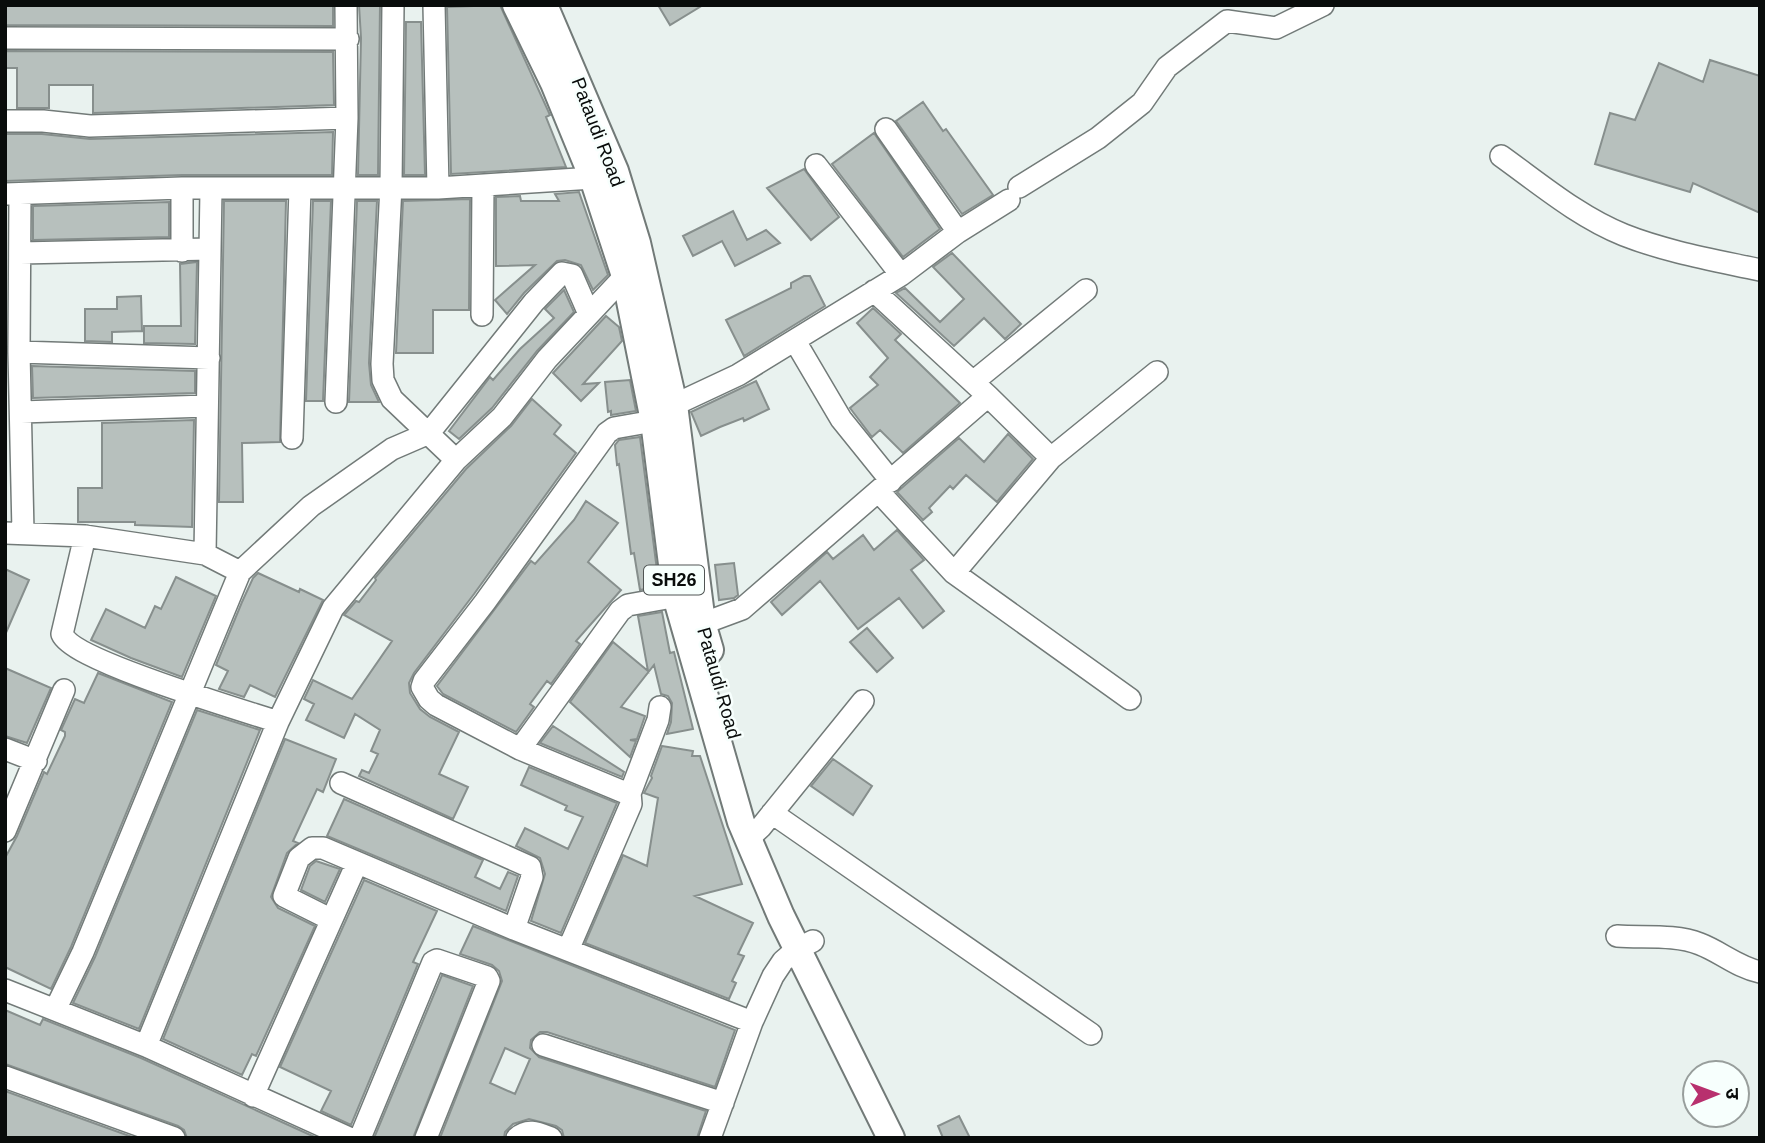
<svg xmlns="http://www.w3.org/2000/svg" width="1765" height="1143" font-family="Helvetica,'Noto Sans Devanagari',sans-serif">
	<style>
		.building { fill: #b7c0bd; stroke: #878f8d; stroke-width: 2; fill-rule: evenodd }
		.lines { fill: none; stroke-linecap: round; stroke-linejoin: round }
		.minor-casing { stroke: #727a78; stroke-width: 24 }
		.major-casing { stroke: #727a78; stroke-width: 30 }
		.minor { stroke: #fff; stroke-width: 21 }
		.major { stroke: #fff; stroke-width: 26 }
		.labels { text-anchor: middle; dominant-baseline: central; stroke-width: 5; stroke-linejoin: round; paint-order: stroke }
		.shield { fill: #f7fffd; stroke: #505554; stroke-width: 2 }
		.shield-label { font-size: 18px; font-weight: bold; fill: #090c0b }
		.street-label { font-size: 19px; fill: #090c0b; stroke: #f7fffd }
	</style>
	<rect width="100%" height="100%" fill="#e9f2ef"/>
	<path class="building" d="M5,5H333V26L5,25Z
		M359,5H380L378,175H358L361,38Z
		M500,5L550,115L546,117L566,167L451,174L447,7Z
		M658,5H703L670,25Z
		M406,22H421L425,175H404Z
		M5,51L333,52L334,105L93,113V85H49V108H17V68H5Z
		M1710,60L1760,76V213L1693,183L1690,192L1595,164L1610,113L1635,120L1659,63L1703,82Z
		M923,102L943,131L946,129L993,195L962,214L896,121Z
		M333,132L332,175H182L5,181V134H42L90,139Z
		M874,133L940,229L903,257L832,164Z
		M804,169L839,217L811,240L767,188Z
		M579,192L608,275L593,290L581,265L565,260L557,261L524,293L507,314L495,300L535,265L496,266V197L520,196L521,201H559L555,194Z
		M470,199L469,310H433V353H396L403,201Z
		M224,201H286L280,442L242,443L243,502H219Z
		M313,201H331L323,401H306Z
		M357,201H377L369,363L371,385L379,402H349Z
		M169,202V237L33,240V206Z
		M733,211L747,240L766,230L780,243L735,266L722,241L693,256L683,236Z
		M952,253L1021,324L1005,339L984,318L954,346L896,293L905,288L940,322L964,299L933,267Z
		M197,262L195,344L144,343V326H181L180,264Z
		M804,276H810L825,306L744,356L726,320L791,288V283Z
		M564,290L574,312L537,351L492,408L459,439L449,431L490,377L493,380L520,349L554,318L545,309Z
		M141,296L142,331L112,332V342L85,341V309H117V297Z
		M873,308L901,334L895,340L960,403L903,453L880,430L872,437L850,408L878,385L870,377L888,358L857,323Z
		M606,316L619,327L622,341L583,384L599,383L581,401L553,373Z
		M32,366L195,371V393L33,398Z
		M630,380L636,411L611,415V411L608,412L605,382Z
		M756,381L769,409L744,421L743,418L720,427L701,436L691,412Z
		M532,399L561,425L554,434L576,453L474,594L414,673L409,683L410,693L420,709L430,717L459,732L439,774L468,787L453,819L359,776L362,770L369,773L378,754L371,751L380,730L355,714L344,738L306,720L314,704L304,699L313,680L352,699L392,641L344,615L356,601L359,602L376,580L375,578L466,469L511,426Z
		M194,420L192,527L135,525V522H78V488H102V423Z
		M1008,434L1033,459L997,502L966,475L953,489L950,486L929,508L932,512L923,520L897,492L959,438L984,462Z
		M640,437L659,586L640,590L634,553L631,554L619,464L617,465L615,445L619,440Z
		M586,501L618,523L588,562L621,590L576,641L580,644L551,684L547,681L530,704L534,707L516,732L443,694L437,686L531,561L535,564L574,520Z
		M897,530L924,560L911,570L944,611L923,628L899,598L858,629L820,581L782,615L771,602L827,552L833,559L863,535L874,550Z
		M734,563L738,595L734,598L719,600L715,565Z
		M5,569L29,580L5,635Z
		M258,573L299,592L300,589L323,600L275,697L250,685L244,697L219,689L228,671L216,665L242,602L253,578Z
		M176,577L216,596L182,677L131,658L91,640L106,609L145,628L155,606L161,609Z
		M662,612L670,653L674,652L693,729L667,734L671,722L672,703L668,696L661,694L654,665L621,707L645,716L637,739L630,740L636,741L630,757L570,702L613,642L648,671L638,616Z
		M867,628L893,658L877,672L850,642Z
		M5,668L51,688L27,743L5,736Z
		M98,673L172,702L71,947L51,989L5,967V858L17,836L44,772L47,774L65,736V732L61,730L75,699L84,703Z
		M197,710L260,730L139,1029L73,1003L95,957Z
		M553,726L624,772L622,777L540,743Z
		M285,739L336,759L323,792L317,789L293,841L298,843L287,853L271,897L278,908L315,926L256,1056L252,1054L242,1075L163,1039Z
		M662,746L693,751L692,756H700L742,884L695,896L753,923L738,954L744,956L732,981L736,983L729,999L585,943L623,855L647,866L658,798L644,793L652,778L651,776Z
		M833,759L872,786L853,815L811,786Z
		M529,767L617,803L561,933L531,921L545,874L540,858L516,846L525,828L568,849L583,817L565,810L567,806L521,785Z
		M344,799L483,860L475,877L500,889L508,872L518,876L506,911L327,836Z
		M316,861L340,869L325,902L301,890L310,866Z
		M364,880L437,911L413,962L418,964L351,1125L321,1111L331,1091L280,1067Z
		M473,926L735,1030L715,1087L547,1032H540L531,1040L530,1048L539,1057L706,1111L697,1138H564L562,1130L556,1126L529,1119L513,1124L505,1132L504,1138H440L502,981L499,971L492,965L460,954ZM505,1048L530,1059L515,1094L490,1083Z
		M442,975L473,986L413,1138H374Z
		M5,1010L40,1025L43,1019L141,1058L317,1138H187L184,1130L178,1126L5,1064Z
		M5,1091L135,1138H5Z
		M959,1116L970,1138H943L938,1126Z"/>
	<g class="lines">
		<g class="minor-casing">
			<path id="minor" d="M393,5L391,186L382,364L383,380L392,399L456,460
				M434,5L438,188
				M5,38L348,39
				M5,121H43L90,126L347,118
				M886,129L958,232
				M1501,156C1540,184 1579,217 1624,235C1667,252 1714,260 1760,270
				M816,165L901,275
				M1019,187L1098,138L1142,103L1167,67L1227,21L1276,28L1323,5
				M5,194L182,188H438L593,178L606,174
				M20,194L19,352L23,532
				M182,251V188
				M20,253L210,249
				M874,291L988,396L1051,458
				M482,315L483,186
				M795,341L841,419L891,481
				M19,352L209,358
				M973,382L1086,290
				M336,402L347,118L346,5
				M660,406L674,405L738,375L901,275L958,232L1009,200
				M21,412L207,406
				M654,421L614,428L607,433L485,602L424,681L422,687L429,699L436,705L520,749L626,793L631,791L658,720L660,707
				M292,438L300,189
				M879,492L954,573L1130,699
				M5,533L85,536L205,554L240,572
				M85,536L62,634C73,661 242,710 278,722
				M205,554L211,190
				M954,573L1051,458L1157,372
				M688,629L742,609L988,396
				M5,749L36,761
				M520,749L620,611L628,605L689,594
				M341,783L530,867L532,877L514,929
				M772,813L1091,1034
				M5,831L64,690
				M748,839L761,827L863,701
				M330,919L284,896L299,858L312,848H323L514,929L752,1022
				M1617,936C1643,938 1675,934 1700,944C1721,952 1737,967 1760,972
				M568,950L631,804L630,792
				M5,990L146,1046L349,1138
				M56,1008L83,952L240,572L311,506L392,449L429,433L534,302L562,273L572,275L589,314
				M543,1045L723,1103
				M146,1046L278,722L333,608L456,460L502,417L547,359L625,276
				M5,1077L174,1138
				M253,1096L357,863
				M360,1138L433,962L437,960L487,977L489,981L426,1138
				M517,1138C528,1128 538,1133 551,1138
				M710,1138L752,1022L773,976L783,961L797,949L813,941"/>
		</g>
		<g class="major-casing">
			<path id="major" d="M516,5L554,83L593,178L625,276L654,421L676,596L741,822L781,916L891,1138
				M544,5L615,171L637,243L674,405L702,623L710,650"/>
		</g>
		<use href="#minor" class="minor"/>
		<use href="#major" class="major"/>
	</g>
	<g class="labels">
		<rect class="shield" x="644" y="565.5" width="60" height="29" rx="5"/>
		<g class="shield-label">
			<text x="674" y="580">SH26</text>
		</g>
		<g class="street-label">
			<text transform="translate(598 132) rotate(69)">Pataudi Road</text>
			<text transform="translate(719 683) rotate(74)">Pataudi Road</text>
		</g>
	</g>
	<rect width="1765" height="1143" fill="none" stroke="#090c0b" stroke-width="14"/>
	<g transform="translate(1716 1094) rotate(89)"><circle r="33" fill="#f7fffd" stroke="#989e9c" stroke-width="2"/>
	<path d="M0-5L12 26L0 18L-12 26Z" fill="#b8306e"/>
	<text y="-10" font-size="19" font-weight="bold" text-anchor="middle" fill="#090c0b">उ</text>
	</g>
</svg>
